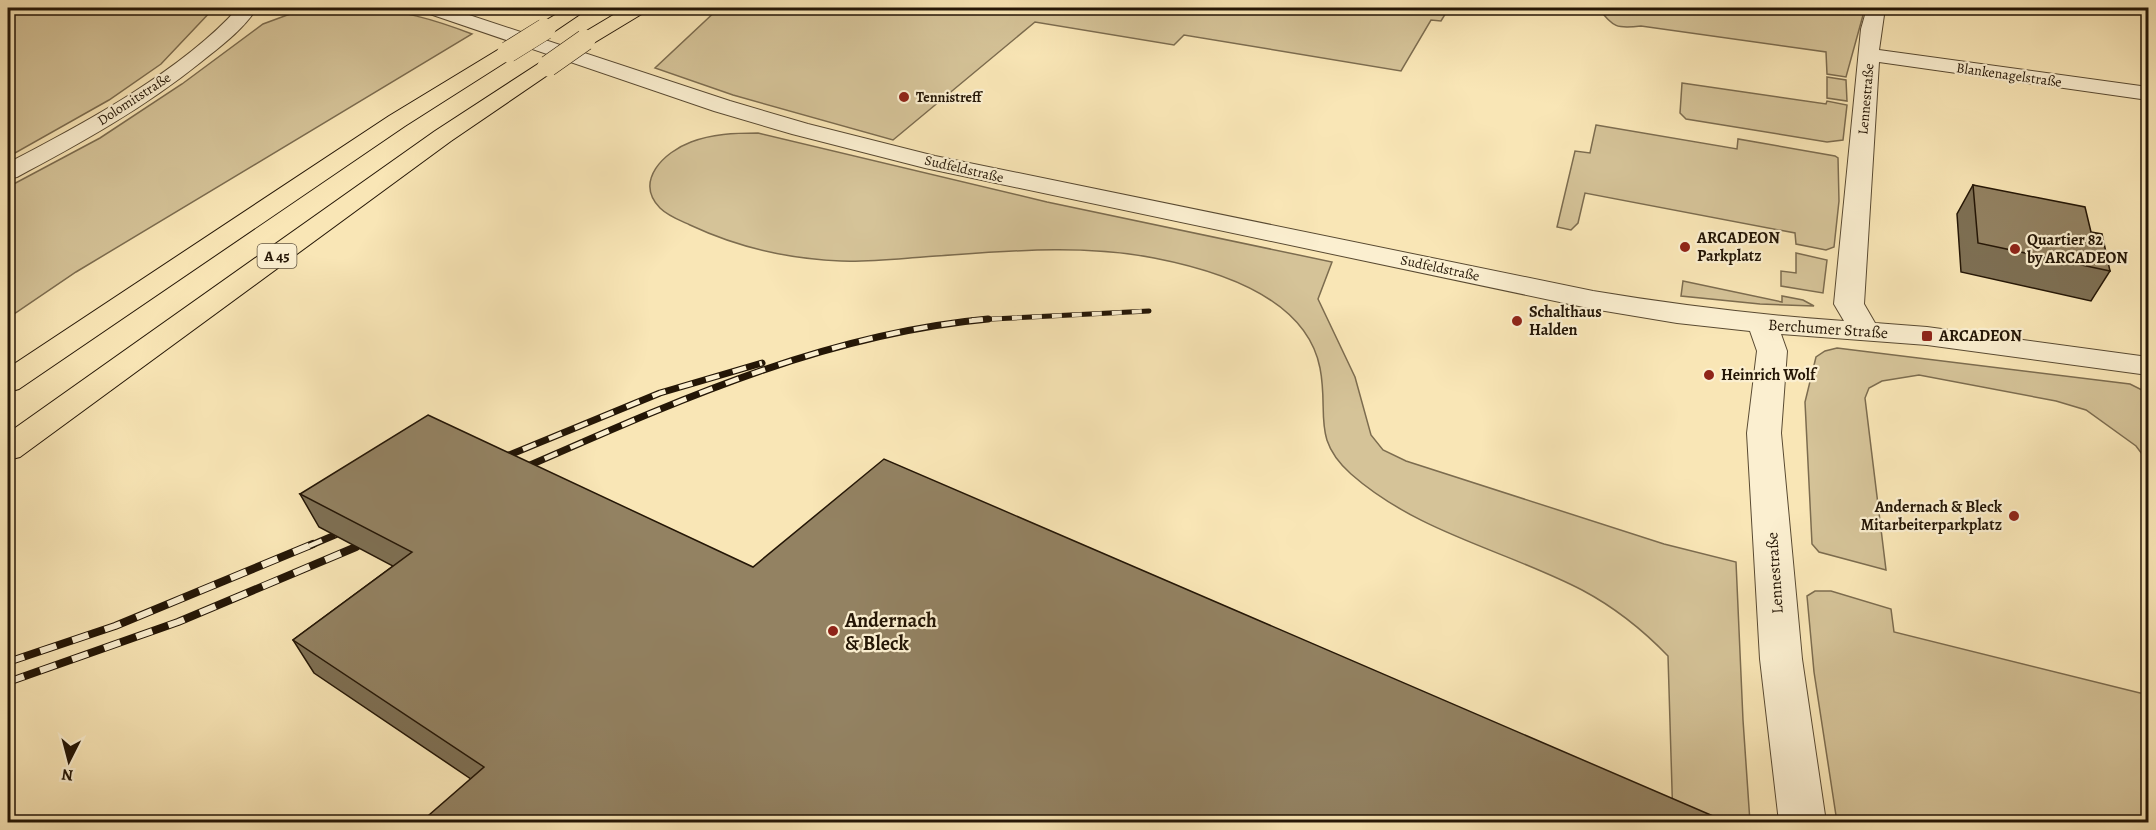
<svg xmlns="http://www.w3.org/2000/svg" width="2156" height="830" font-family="Alegreya,serif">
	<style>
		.green { fill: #d5c398; stroke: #7c6c4f; stroke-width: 1.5 }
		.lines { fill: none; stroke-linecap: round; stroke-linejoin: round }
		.minor-casing { stroke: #594a32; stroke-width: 2 }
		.highway-casing { stroke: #241606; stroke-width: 2 }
		.minor { fill: #fbefd0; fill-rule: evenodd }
		.highway { fill: #f9e6b6; fill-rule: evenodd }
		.rail-far2-casing { stroke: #241606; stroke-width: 5 }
		.rail-far1-casing { stroke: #241606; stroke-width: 7 }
		.rail-casing { stroke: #241606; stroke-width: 8 }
		.rail-far2 { stroke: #fbefd0; stroke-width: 4; stroke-dasharray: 10; stroke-linecap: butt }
		.rail-far1 { stroke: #fbefd0; stroke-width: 4.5; stroke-dasharray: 14; stroke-linecap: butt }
		.rail { stroke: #fbefd0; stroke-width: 6; stroke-dasharray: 17; stroke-linecap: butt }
		.highway-bridge-casing { stroke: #241606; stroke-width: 22; stroke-linecap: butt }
		.highway-bridge { stroke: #f9e6b6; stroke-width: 21 }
		.wall { fill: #7e7054; stroke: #241606; stroke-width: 1.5 }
		.building { fill: #938262; stroke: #241606; stroke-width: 1.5 }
		.poi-dot { fill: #8f2418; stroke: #fbefd0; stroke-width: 2 }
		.labels { text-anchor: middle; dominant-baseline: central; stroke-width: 4.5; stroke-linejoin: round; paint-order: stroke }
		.far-street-label { font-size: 14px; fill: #241606; stroke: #fbefd0 }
		.far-poi-label { font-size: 14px; font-weight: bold; fill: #241606; stroke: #fbefd0; text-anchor: start }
		.shield { fill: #fbefd0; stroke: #645743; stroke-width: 1.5 }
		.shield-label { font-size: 15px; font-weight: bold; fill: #241606 }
		.poi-label { font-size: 16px; font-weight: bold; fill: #241606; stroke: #fbefd0; text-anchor: start }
		.street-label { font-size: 16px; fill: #241606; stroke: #fbefd0 }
		.near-poi-label { font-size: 20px; font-weight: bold; fill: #241606; stroke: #fbefd0; text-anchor: start }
	</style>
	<rect width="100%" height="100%" fill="#f9e6b6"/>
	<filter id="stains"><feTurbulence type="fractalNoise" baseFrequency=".00333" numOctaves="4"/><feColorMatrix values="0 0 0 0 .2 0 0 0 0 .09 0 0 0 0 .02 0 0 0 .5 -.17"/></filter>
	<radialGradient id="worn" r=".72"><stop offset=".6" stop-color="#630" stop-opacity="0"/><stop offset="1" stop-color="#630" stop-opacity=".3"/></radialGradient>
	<path class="green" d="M8,8H214L161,64L109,100L8,157Z
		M360,8C401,10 433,19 472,34L76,272L8,318V187L100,138L182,84L263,24L290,14L326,9Z
		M719,8H1449L1441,21L1431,20L1401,71L1184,35L1174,45L1035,22L893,140L733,95L655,68Z
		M1598,8H1865L1846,77L1827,74L1826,52L1641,26C1615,29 1614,27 1598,8Z
		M1827,77L1846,80L1847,101L1827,98Z
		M1682,83L1826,104L1827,101L1847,105L1843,140L1827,142L1686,119L1680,113Z
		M1596,125L1737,149L1738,139L1835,156L1838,158L1839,201L1834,247L1826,250L1796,244L1795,233L1585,193L1578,223L1571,230L1557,227L1575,151L1590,153Z
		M758,133L1047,202L1332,262L1318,299L1355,377L1371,435L1383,450L1406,461L1664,544L1736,562L1743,720L1750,822H1673L1668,656C1643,630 1614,607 1582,590C1505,550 1418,533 1351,474C1311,438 1329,414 1320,368C1306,297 1216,270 1154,258C1078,243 999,252 923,257C896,259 868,262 841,261C789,259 737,247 690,225C679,220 668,216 660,208C634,181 664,152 691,142C712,134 734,133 758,133Z
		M1796,253L1827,260L1823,293L1781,286V271L1796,273Z
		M1683,281L1782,302V296L1803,300L1814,306L1760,304L1681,296Z
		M1837,348L2130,384L2148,393V462L2136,446L2086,410L2056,401L1919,375L1882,381L1869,388L1865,398L1886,570L1819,552L1812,544L1805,402L1816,357L1825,351Z
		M1815,591H1831L1891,609L1894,632L2140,693H2148V822H1837L1814,672L1807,596Z"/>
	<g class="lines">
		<g class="minor-casing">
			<path id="minor" d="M238,8H257C243,30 221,46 201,62C144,108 81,143 17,177L8,179V163C83,124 182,71 238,8Z
				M422,8H448L730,101L808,124L935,156L1593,291C1677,305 1760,315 1844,321L1834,304L1861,29L1867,8H1885L1879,50L2148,87V100L1879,62L1864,304L1875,323L1927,327L2148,357V375L1927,345L1781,334L1787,351L1781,433L1802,659L1826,822H1779L1760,659L1747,433L1757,351L1750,331L1677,323L1593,309L925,168L792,134L714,111L424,12Z"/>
		</g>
		<g class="highway-casing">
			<path id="highway" d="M567,8H589L552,33H538L535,29L538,25Z
				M625,8H647L645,12L592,44H578L575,40L578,36Z
				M508,46L515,48L518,52L515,56L405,126L19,389L8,392V368L389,116L501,48Z
				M548,60L555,62L558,66L555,70L451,141L20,457L8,460V433L435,131L541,62Z"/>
		</g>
		<use href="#minor" class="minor"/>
		<use href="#highway" class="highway"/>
		<g class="rail-far2-casing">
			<path id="rail-far2" d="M972,320L1149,311"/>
		</g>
		<g class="rail-far1-casing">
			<path id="rail-far1" d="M497,460L660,393L762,363
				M519,470C670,404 822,334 988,319
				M309,546L335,535"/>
		</g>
		<g class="rail-casing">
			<path id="rail" d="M8,662L115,626L313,544
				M8,682L178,622L356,547"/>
		</g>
		<use href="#rail-far2" class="rail-far2"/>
		<use href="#rail-far1" class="rail-far1"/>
		<use href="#rail" class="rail"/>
		<g class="highway-bridge-casing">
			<path id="highway-bridge" d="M508,52L545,29
				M548,66L585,40"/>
		</g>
		<use href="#highway-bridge" class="highway-bridge"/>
	</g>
	<path class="wall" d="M1973,185L2091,232L2110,271L2091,301L1961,272L1957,214Z
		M300,494L753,567L1728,822L471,779L314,673L293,640L393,566L319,527Z"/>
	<path class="building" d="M1973,185L2085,207L2091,232L2102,234L2110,271L1978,243Z
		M428,415L753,567L884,459L1727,822H421L484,767L293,640L412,552L300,494Z"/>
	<g class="poi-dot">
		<circle cx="904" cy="97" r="6"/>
		<circle cx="1685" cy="247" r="6"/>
		<circle cx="2015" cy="249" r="6"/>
		<circle cx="1517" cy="321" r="6"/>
		<rect x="1921" y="330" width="12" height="12" rx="3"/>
		<circle cx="1709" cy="375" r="6"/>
		<circle cx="2014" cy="516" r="6"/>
		<circle cx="833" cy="631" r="6"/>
	</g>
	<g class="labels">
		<g class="far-street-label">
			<text transform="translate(2009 75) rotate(8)">Blankenagelstraße</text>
			<text transform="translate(134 99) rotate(-33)">Dolomitstraße</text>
			<text transform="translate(1866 99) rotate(-85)">Lennestraße</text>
			<text transform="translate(964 169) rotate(13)">Sudfeldstraße</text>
			<text transform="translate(1440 268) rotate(12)">Sudfeldstraße</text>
		</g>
		<g class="far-poi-label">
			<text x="916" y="97">Tennistreff</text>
		</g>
		<rect class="shield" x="257.5" y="244" width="39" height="24" rx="4.5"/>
		<g class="shield-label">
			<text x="277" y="256">A 45</text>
		</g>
		<g class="poi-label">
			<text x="1697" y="238">ARCADEON<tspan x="1697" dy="18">Parkplatz</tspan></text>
			<text x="2027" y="240">Quartier 82<tspan x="2027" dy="18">by ARCADEON</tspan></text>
			<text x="1529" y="312">Schalthaus<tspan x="1529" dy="18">Halden</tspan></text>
			<text x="1939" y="336">ARCADEON</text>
			<text x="1721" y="375">Heinrich Wolf</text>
			<text x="2002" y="507" text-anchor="end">Andernach &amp; Bleck<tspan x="2002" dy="18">Mitarbeiterparkplatz</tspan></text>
		</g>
		<g class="street-label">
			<text transform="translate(1828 329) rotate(4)">Berchumer Straße</text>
			<text transform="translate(1775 573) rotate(-94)">Lennestraße</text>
		</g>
		<g class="near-poi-label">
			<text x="845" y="620">Andernach<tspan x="845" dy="23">&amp; Bleck</tspan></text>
		</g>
	</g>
	<rect width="2156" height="830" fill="none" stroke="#f9e6b6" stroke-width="30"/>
	<rect x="9" y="9" width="2138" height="812" fill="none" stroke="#241606" stroke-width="3"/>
	<rect x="15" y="15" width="2126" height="800" fill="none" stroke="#241606" stroke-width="1.5"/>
	<g transform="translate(69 761) rotate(186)" stroke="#fbefd0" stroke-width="4.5" paint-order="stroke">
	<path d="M0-4.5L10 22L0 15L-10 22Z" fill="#241606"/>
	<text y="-9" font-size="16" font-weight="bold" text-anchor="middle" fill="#241606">N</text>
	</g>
	<rect width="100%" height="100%" filter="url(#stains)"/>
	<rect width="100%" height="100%" fill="url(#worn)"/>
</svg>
